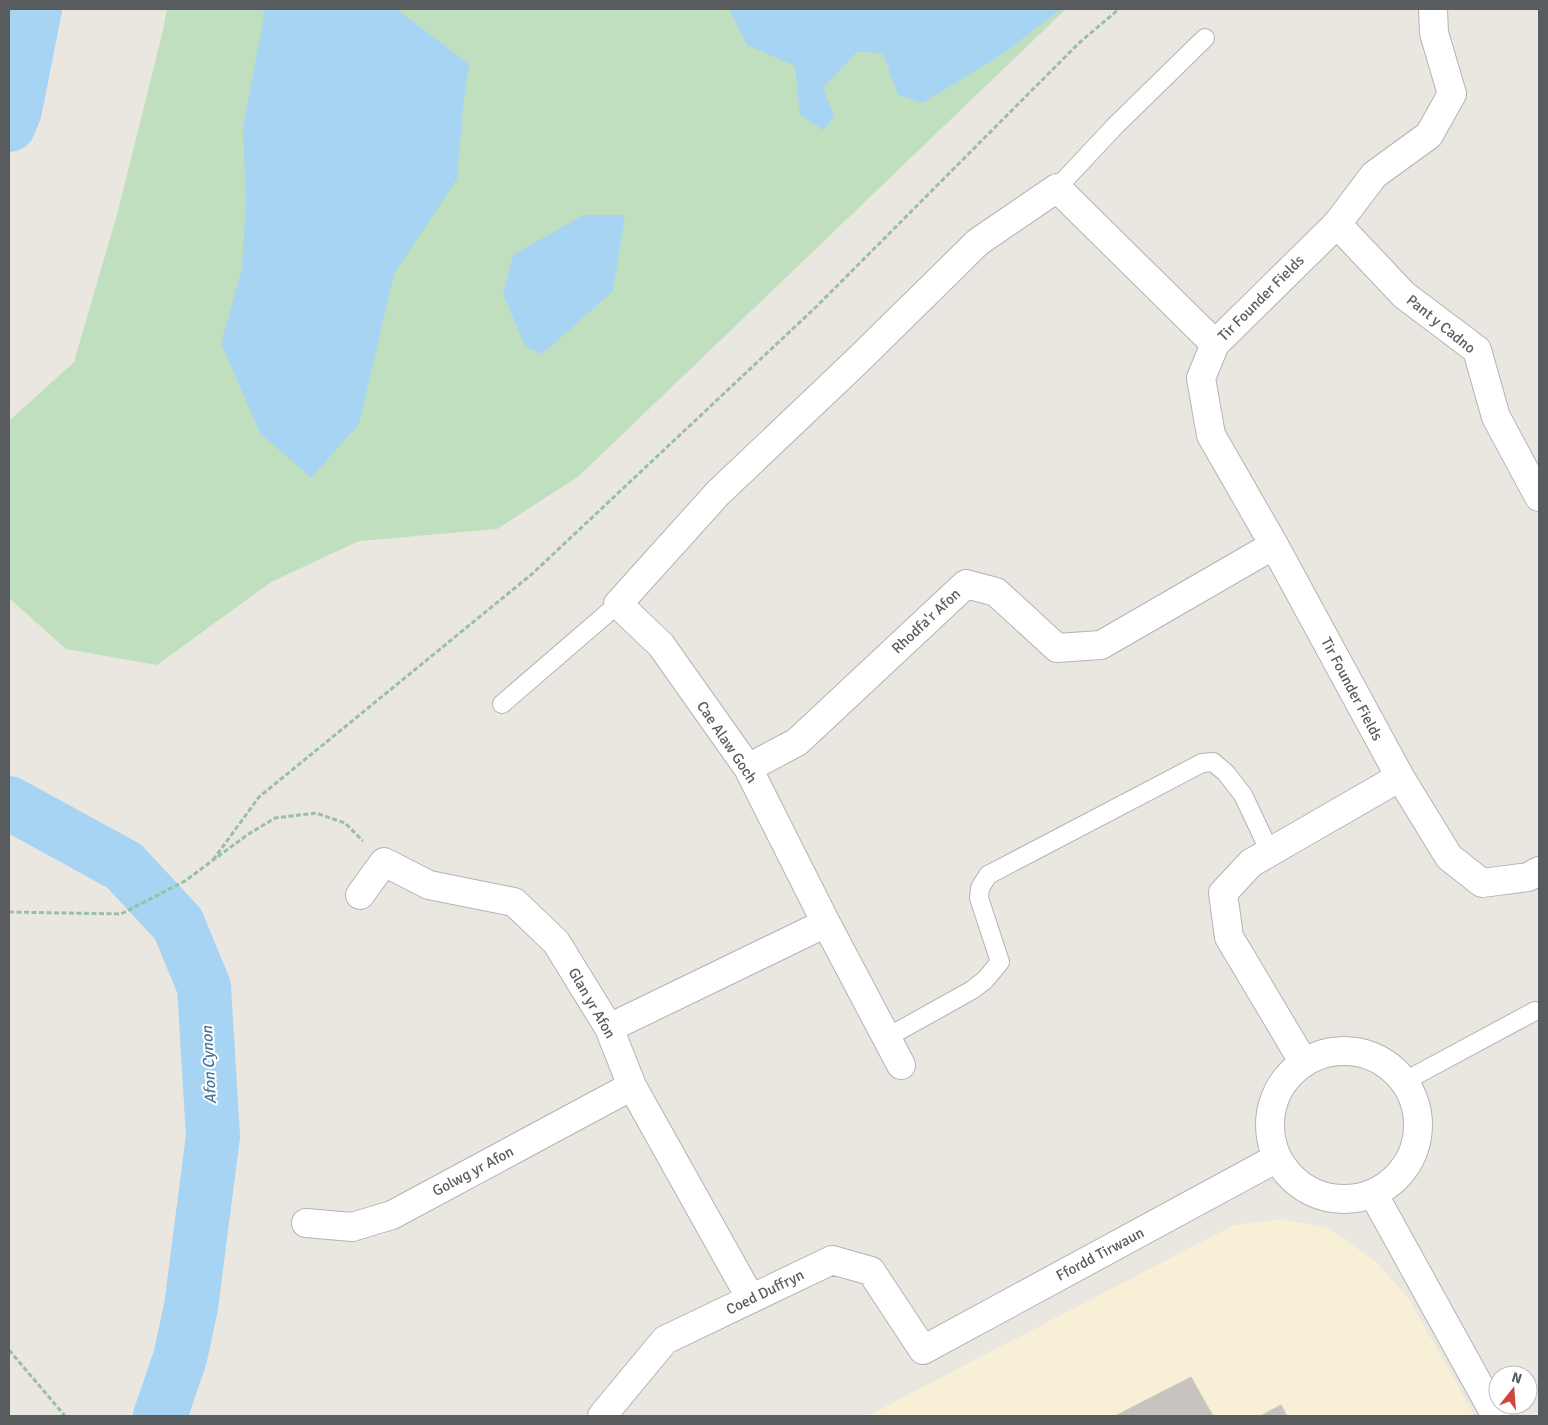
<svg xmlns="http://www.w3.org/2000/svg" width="1548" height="1425" font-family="Signika,sans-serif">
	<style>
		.commercial { fill: #f8efd7 }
		.green { fill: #c0dfbf }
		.water { fill: #a7d4f3 }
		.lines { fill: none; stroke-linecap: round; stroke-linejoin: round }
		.river { stroke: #a7d4f3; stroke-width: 54 }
		.building { fill: #c7c4bf; stroke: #cdc9bf }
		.lane-casing { stroke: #b1b3b6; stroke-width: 20 }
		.street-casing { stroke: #b1b3b6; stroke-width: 30 }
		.path { stroke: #9abfa3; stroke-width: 3; stroke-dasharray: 5 2.5; stroke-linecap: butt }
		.lane { stroke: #fff; stroke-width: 18 }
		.street { stroke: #fff; stroke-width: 28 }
		.labels { text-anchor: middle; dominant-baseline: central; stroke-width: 4; stroke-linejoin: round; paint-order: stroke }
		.street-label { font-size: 15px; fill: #595c5f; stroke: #fff }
		.water-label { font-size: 16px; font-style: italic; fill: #4877a2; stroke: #fff }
	</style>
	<rect width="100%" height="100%" fill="#eae7e0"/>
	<path class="commercial" d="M1281,1219L1328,1228L1375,1261L1409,1299L1475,1416H867L1232,1226Z"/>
	<path class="green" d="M167,9H1066L579,476L497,529L359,541L271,582L157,665L66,649L9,598V421L74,362L118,211L163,30Z"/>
	<path class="water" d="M263,9H396L469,64L463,108L457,179L394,274L359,424L311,478L260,433L221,343L242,269L246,202L243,127L264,17Z
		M729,9H1061L1004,53L923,103L898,95L883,53L857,52L823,88L834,117L823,130L800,115L795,66L747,45Z
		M583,215H625L613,291L542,354L525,346L503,294L513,255Z"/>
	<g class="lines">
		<path class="river" d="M9,125L15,110L35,9
			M9,803L124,866L178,924L204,987L213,1136L191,1307L180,1358L160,1416"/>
	</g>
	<path class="building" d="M1191,1377L1213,1416H1115Z
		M1281,1405L1287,1416H1260Z"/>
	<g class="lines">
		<g class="lane-casing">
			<path id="lane" d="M1057,188L1115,126L1205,38
				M502,704L618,604
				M886,1038L972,990L985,980L1000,962L979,898L980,888L988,875L1202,763L1213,762L1226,773L1243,795L1270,852
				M1405,1081L1535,1011"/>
		</g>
		<g class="street-casing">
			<path id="street" d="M1337,224L1404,295L1477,350L1496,417L1539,497
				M748,768L797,742L966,584L996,592L1057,648L1101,645L1274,545
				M1400,777L1274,545L1211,435L1201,378L1215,344L1337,224L1374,175L1429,135L1452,94L1434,33L1433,9
				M360,895L384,862L429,885L514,902L556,942L609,1028L632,1086L751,1299
				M609,1028L826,923
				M1270 1125a74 74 0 1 1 148 0a74 74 0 1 1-148 0Z
				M1304,1063L1229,937L1223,893L1251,863L1400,777L1449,857L1482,883L1528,877L1539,871
				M901,1065L826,923L748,768L661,645L618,604L718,493L856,362L978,242L1057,188L1215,344
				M1374,1195L1496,1416
				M306,1223L352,1227L392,1215L632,1086
				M602,1416L665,1340L832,1260L871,1271L923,1350L1277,1158"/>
		</g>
		<path class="path" d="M213,860L259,797L532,574L817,306L1079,43L1119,9
			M9,912L121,914L185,881L247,835L275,818L316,813L345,823L363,841
			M9,1350L65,1416"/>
		<use href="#lane" class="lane"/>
		<use href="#street" class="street"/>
	</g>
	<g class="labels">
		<g class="street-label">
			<text transform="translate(1261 298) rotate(-45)">Tir Founder Fields</text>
			<text transform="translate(1441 324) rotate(39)">Pant y Cadno</text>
			<text transform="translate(926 621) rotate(-43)">Rhodfa'r Afon</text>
			<text transform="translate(1352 689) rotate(62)">Tir Founder Fields</text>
			<text transform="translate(727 742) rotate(56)">Cae Alaw Goch</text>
			<text transform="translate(592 1003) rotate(60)">Glan yr Afon</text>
			<text transform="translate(473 1171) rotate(-28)">Golwg yr Afon</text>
			<text transform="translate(1100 1254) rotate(-28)">Ffordd Tirwaun</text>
			<text transform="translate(765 1292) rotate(-26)">Coed Duffryn</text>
		</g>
		<g class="water-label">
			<text transform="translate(209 1065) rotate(-93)">Afon Cynon</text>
		</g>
	</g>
	<rect width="1548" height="1425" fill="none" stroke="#595c5f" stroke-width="20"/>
	<g transform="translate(1513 1390) rotate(17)"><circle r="24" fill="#ffffff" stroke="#bdbebf"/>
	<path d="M0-4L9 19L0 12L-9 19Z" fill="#d1453e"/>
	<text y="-8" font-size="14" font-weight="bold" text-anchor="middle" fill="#595c5f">N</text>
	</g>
</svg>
